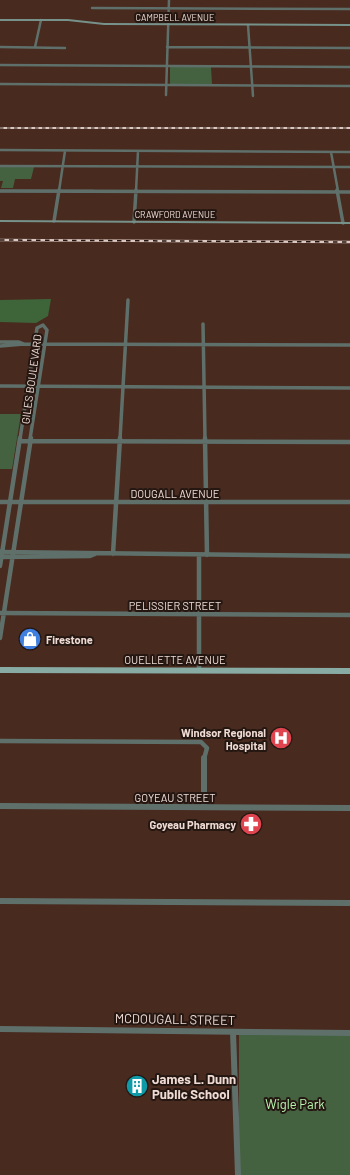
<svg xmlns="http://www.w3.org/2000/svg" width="350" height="1175" font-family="Barlow,sans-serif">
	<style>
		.green { fill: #446240 }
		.forest { fill: #3e6539 }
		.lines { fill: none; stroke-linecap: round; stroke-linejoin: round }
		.street-far3 { stroke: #5f706b; stroke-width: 2.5 }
		.street-far2 { stroke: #5f706b; stroke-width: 3.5 }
		.street-far1 { stroke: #5f706b; stroke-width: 4.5 }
		.street { stroke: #5f706b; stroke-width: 6 }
		.secondary { fill: #76928a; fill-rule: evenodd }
		.primary { fill: #88aca3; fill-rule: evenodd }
		.rail-far1-casing { stroke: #ddc8c1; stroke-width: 2 }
		.rail-casing { stroke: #ddc8c1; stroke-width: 2.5 }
		.rail-far1 { stroke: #241712; stroke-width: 1; stroke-dasharray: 3.5; stroke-linecap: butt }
		.rail { stroke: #241712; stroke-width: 1.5; stroke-dasharray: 4.5; stroke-linecap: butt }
		.labels { text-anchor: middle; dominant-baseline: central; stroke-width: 4; stroke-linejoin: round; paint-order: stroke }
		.far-street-label { font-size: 9px; fill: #efdbd4; stroke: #241712 }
		.street-label { font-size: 11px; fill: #efdbd4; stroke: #241712 }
		.poi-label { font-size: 11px; font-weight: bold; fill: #efdbd4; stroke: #241712; text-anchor: end }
		.near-street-label { font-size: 13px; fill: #efdbd4; stroke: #241712 }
		.near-poi-label { font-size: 13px; font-weight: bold; fill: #efdbd4; stroke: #241712; text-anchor: start }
		.near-park-label { font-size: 13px; fill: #b8f5af; stroke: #241712 }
	</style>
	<rect width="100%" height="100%" fill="#482a1f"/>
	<path class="green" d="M170,67H211L212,84H170Z
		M0,167H34L31,179H15L13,188H1L3,181H0Z
		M0,414H21L12,469H0Z
		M239,1032L350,1033V1175H239Z"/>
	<path class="forest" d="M51,299L48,316L36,323L0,322V300Z"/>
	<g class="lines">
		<path class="street-far3" d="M92,8L350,9
			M248,25L253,96
			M0,47L65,48
			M35,47L41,20
			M167,47L350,48
			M0,65L350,67
			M0,84L350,86
			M166,95L169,0
			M0,150L350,152
			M331,152L338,191
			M0,166L350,167
			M0,191H93
			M59,191L65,151
			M136,191L138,151"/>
		<path class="street-far2" d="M337,190L343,223
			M0,191L350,192
			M54,221L59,190
			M134,222L136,190
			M203,324L205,439
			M0,342H19L24,344L350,345
			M0,346L24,344
			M0,386L350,388
			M20,439L37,328L43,325L47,330L30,439
			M120,439L128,300"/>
		<path class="street-far1" d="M205,438L207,555
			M20,441L350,442
			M0,502H350
			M0,552L350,556
			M113,554L120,438
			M199,555V670
			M0,557L90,556L95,554
			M0,566L20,438
			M0,613L350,615
			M0,638L31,438
			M0,741L201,742L207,748L204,759"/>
		<path class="street" d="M204,758V807
			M0,806L350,808
			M0,901L350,903
			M0,1029L350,1033
			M233,1032L238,1175"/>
		<path class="secondary" d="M0,19H68L104,23L350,24V26L104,25L68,21H0Z
			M0,220L350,222V224L0,222Z"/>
		<path class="primary" d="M0,667L350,668V674L0,673Z"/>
		<g class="rail-far1-casing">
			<path id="rail-far1" d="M0,128H350"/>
		</g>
		<g class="rail-casing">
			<path id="rail" d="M0,240L350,242"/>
		</g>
		<use href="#rail-far1" class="rail-far1"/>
		<use href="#rail" class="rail"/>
	</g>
	<defs>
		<g id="shop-disc" transform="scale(1.15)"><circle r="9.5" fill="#3f7fe0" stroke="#241712"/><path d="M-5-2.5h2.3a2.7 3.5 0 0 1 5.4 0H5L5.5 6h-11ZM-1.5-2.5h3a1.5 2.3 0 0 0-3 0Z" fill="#fff"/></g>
		<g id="hospital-disc" transform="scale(1.15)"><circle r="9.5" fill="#e0444e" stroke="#241712"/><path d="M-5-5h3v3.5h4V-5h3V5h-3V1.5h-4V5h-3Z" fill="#fff"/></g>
		<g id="pharmacy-disc" transform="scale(1.15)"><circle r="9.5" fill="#e0444e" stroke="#241712"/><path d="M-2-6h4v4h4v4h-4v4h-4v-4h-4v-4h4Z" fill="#fff"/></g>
		<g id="building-disc" transform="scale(1.15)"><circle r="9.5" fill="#0f9aa8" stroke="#241712"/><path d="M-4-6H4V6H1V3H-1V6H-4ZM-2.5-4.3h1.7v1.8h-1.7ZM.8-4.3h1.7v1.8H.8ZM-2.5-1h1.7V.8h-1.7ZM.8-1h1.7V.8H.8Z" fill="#fff"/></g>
	</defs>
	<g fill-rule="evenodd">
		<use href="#shop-disc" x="30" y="639"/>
		<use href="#hospital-disc" x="281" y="738"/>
		<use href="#pharmacy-disc" x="251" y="824"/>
		<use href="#building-disc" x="137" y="1086"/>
	</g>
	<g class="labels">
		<g class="far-street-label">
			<text x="175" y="17">CAMPBELL AVENUE</text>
			<text x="175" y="214">CRAWFORD AVENUE</text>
		</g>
		<g class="street-label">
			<text transform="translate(31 379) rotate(-82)">GILES BOULEVARD</text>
			<text x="175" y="493">DOUGALL AVENUE</text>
			<text x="175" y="605">PELISSIER STREET</text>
			<text x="175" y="659">OUELLETTE AVENUE</text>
			<text x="175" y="797">GOYEAU STREET</text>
		</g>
		<g class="poi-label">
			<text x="46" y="639" text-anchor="start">Firestone</text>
			<text x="266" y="732">Windsor Regional<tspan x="266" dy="13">Hospital</tspan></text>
			<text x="236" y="824">Goyeau Pharmacy</text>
		</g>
		<g class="near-street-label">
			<text transform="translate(175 1019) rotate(1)">MCDOUGALL STREET</text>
		</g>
		<g class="near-poi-label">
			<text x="152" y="1079">James L. Dunn<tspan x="152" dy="15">Public School</tspan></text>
		</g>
		<g class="near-park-label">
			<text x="295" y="1104">Wigle Park</text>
		</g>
	</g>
</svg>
